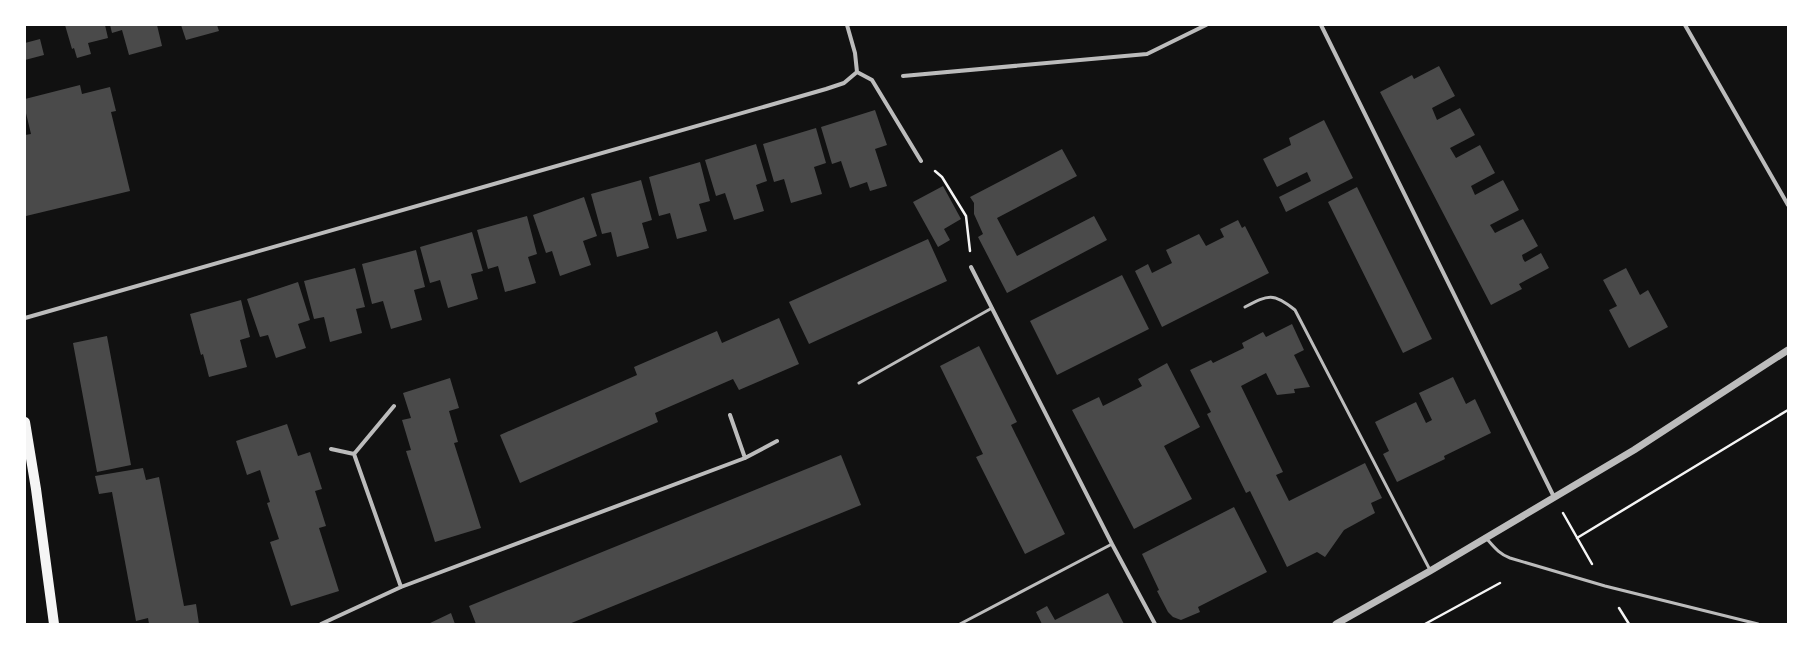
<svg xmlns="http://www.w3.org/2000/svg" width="1813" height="649" font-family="'Public Sans',sans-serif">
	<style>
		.building { fill: #4a4a4a }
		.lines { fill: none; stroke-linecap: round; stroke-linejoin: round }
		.path { stroke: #f5f5f5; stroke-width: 2.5 }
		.service { stroke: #bcbcbc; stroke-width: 3 }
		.minor { stroke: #bcbcbc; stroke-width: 4 }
		.tertiary { stroke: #bcbcbc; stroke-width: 7 }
		.primary { stroke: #f5f5f5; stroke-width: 10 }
	</style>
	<rect width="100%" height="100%" fill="#111"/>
	<path class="building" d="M65,25H105L108,38L88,43L91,54L77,58L74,48L72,49Z
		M110,25H157L162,46L129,55L122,30L112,33Z
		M181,25H217L219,31L186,40Z
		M40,39L44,55L25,60V43Z
		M1439,66L1455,96L1432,108L1437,120L1460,108L1475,135L1450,148L1456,158L1480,145L1495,173L1471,186L1475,195L1503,180L1519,210L1490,225L1495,233L1523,219L1538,246L1522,255L1523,259L1525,262L1541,253L1549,268L1519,284L1522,289L1491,305L1380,92L1412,75L1414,79Z
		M80,85L82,94L110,87L116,111L111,112L130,191L26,216L25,135L31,134L25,109V99Z
		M875,110L887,145L875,149L887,186L870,191L867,182L850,188L841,161L832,164L821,127Z
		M1324,120L1353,178L1286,212L1279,197L1311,181L1307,172L1277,187L1263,159L1291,145L1289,138Z
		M816,128L826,163L814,167L822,194L791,203L784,179L774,182L763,144Z
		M756,144L767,181L756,185L764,211L734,220L725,193L716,196L705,160Z
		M1062,149L1077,176L997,218L1017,256L1094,216L1107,240L1007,293L978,237L983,234L974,214V203L970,197Z
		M700,162L710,201L699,204L707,231L677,239L670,213L659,216L649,177Z
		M641,180L652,220L642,223L649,248L617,257L611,232L602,234L591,194Z
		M943,186L961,219L944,229L950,240L938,247L913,202Z
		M1357,187L1432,339L1403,353L1328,202Z
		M584,197L597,236L583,241L591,265L560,276L552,251L546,253L533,215Z
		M527,216L537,254L528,257L536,283L505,292L498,266L488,269L477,230Z
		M1238,220L1242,228L1245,226L1269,273L1162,327L1135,271L1148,264L1152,273L1172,263L1166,250L1199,234L1206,246L1224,237L1220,229Z
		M472,232L483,271L471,274L478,299L448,308L440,280L430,283L420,247Z
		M928,239L947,281L809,344L789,302Z
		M416,250L425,287L414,290L422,320L391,329L383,301L372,304L362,264Z
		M355,268L365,307L356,309L362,333L330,342L324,317L314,319L304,281Z
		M1626,268L1640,295L1648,290L1668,327L1629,348L1609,310L1617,306L1603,280Z
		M1122,275L1149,329L1057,375L1030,321Z
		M298,282L310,320L298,324L306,348L276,358L268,335L260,337L247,299Z
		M241,300L250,337L240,340L247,367L209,377L203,354L201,355L190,314Z
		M779,318L799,364L739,390L733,379L655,413L658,422L520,483L500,435L637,375L634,367L717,331L722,343Z
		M1292,324L1304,350L1294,355L1310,387L1294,389L1295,393L1277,395L1266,373L1241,386L1283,472L1276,475L1289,501L1365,463L1382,498L1371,503L1375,513L1344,530L1325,557L1317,552L1287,567L1250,491L1246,493L1207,414L1211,412L1190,370L1211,360L1213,363L1244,348L1242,343L1263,332L1266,337Z
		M107,336L131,465L97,472L73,343Z
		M979,346L1017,422L1011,425L1065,534L1025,554L976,457L983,454L940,366Z
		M1167,363L1200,427L1164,446L1192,499L1134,529L1072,410L1099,397L1103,406L1142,386L1138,379Z
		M1453,377L1466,404L1475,399L1491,433L1444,456L1445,459L1397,482L1383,454L1389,451L1375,422L1416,402L1426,423L1432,420L1419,393Z
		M450,378L459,408L449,411L458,442L454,443L481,528L435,542L406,451L411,450L402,420L411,418L403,393Z
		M287,424L298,456L310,452L322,489L315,491L326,526L319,528L339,591L291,606L270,542L279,539L267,503L270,502L260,470L247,475L236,441Z
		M841,455L861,505L569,624H476L469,606Z
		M143,468L146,480L159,477L184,606L196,604L199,624H149L148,618L136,621L112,492L99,494L95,476Z
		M1234,507L1267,572L1198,607L1200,612L1181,620L1173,617L1168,612L1157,591L1159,590L1142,554Z
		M1108,593L1124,624H1042L1036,612L1047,606L1055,620Z
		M451,613L455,624H428Z"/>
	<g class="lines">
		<path class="path" d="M935,171L942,177L966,216L970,251
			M1563,513L1592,564
			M1577,538L1788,410
			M1619,608L1629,624
			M1425,624L1500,583"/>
		<path class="service" d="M1245,307C1268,295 1273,292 1295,310L1430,570
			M859,383L992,308
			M1486,538C1494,547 1499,554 1510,558L1605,586L1758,624
			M960,624L1112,544"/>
		<path class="minor" d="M847,25L855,53L857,72
			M1321,25L1554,497
			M1685,25L1788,205
			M857,72L872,80L921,161
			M903,76L1147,54L1206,25
			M971,267L1112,544L1155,624
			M25,318L826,89L844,83L857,72
			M730,415L745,458
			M331,449L354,454L401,587
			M354,454L394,406
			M321,624L401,587L745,458L777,441"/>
		<path class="tertiary" d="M1336,624L1430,571L1634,450L1788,350"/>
		<path class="primary" d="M25,422L36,489L54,624"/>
	</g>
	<rect width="1813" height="649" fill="none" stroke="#ffffff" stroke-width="52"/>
</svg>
